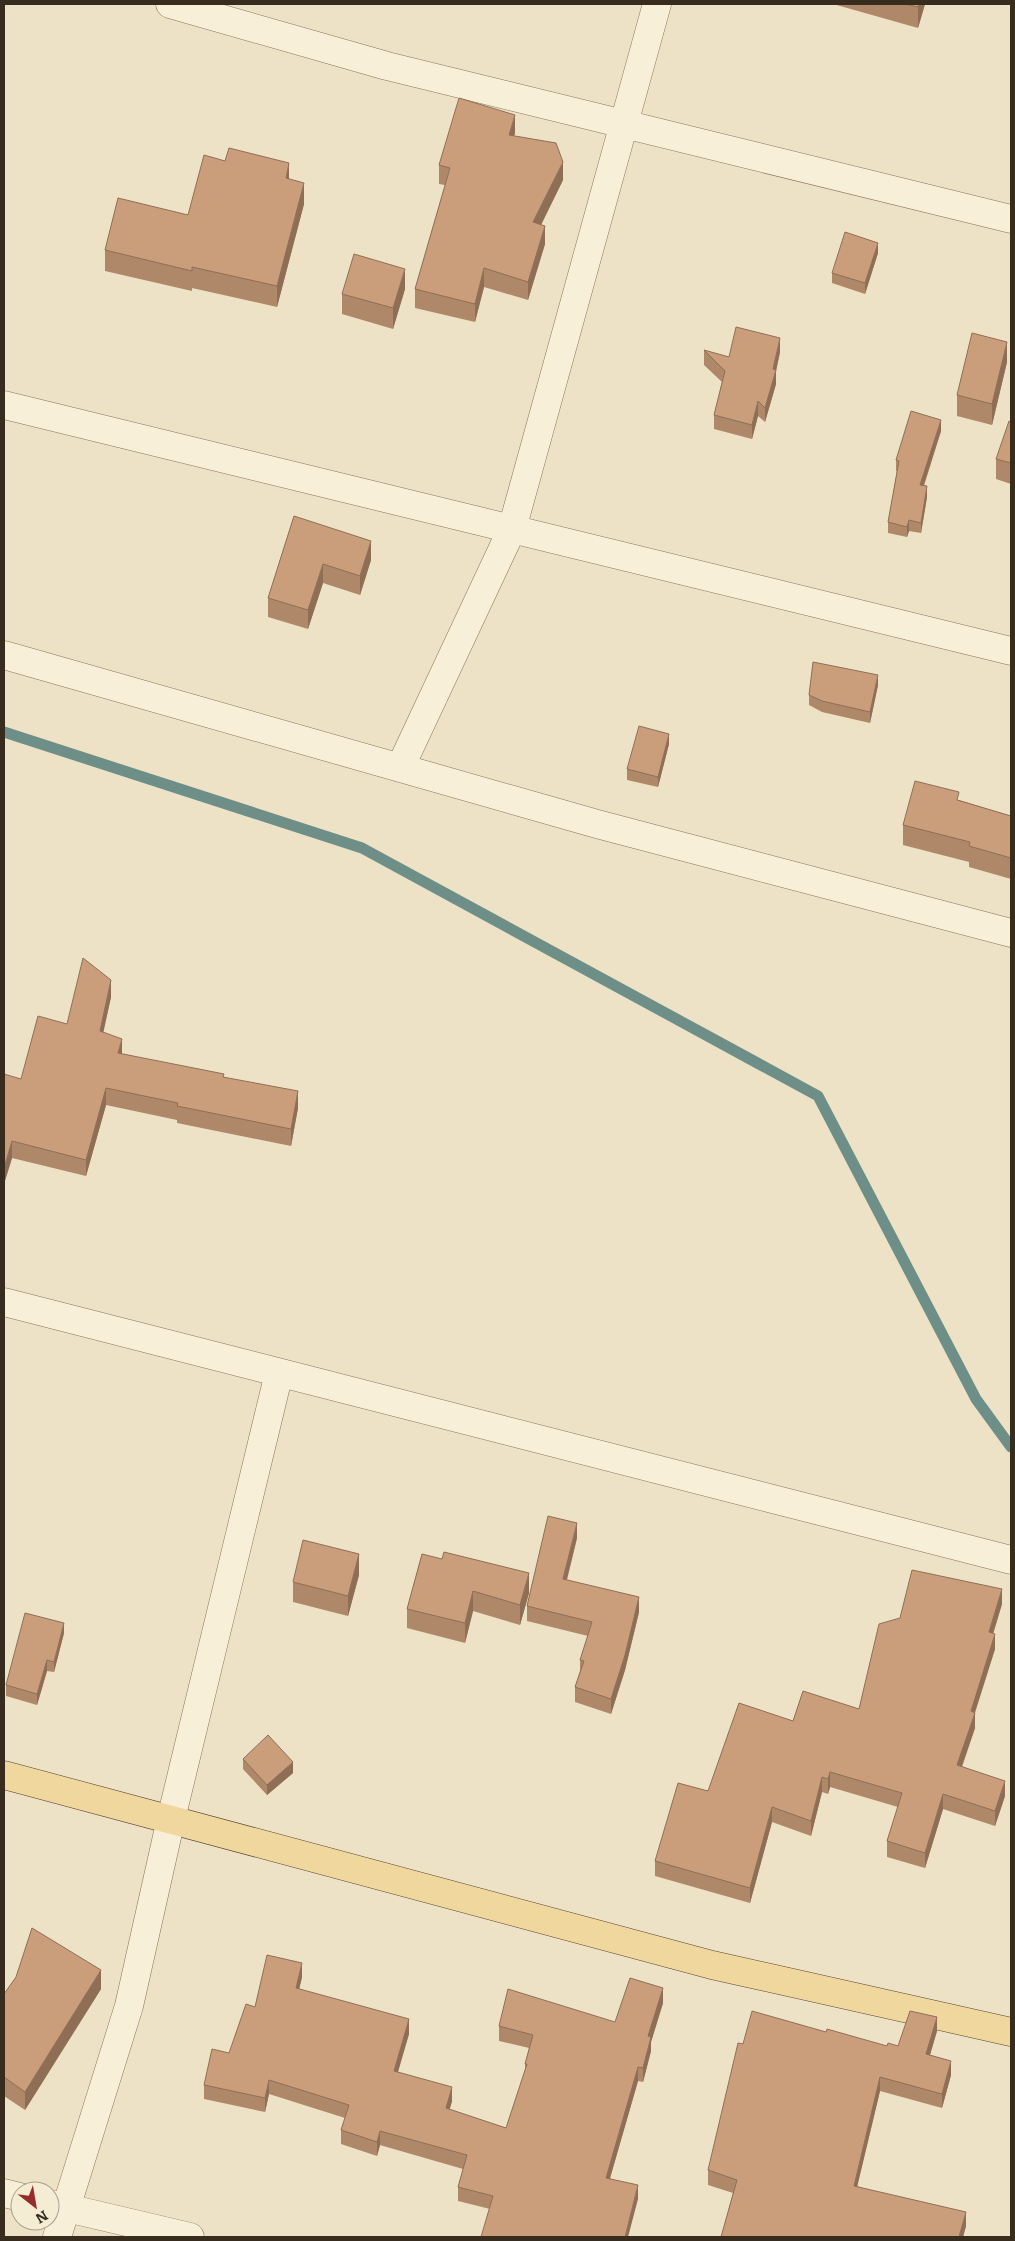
<svg xmlns="http://www.w3.org/2000/svg" width="1015" height="2241" font-family="Literata,serif">
	<style>
		.lines { fill: none; stroke-linecap: round; stroke-linejoin: round }
		.stream { stroke: #6d8f87; stroke-width: 11 }
		.street-casing { stroke: #88745b; stroke-width: 29 }
		.primary-casing { stroke: #56422f; stroke-width: 29 }
		.street { stroke: #f8efd8; stroke-width: 28 }
		.primary { stroke: #f0d79d; stroke-width: 28 }
		.wall { fill: #af886a }
		.shaded-wall { fill: #8e6f56 }
		.building { fill: #cb9e7b; stroke: #8e6f56 }
	</style>
	<rect width="100%" height="100%" fill="#ede2c5"/>
	<g class="lines">
		<path class="stream" d="M4,732L362,848L818,1096L976,1399L1011,1447"/>
		<g class="street-casing">
			<path id="street" d="M170,4L387,66L1011,219
				M4,405L1011,651
				M4,655L597,824L1011,933
				M400,768L512,529L657,4
				M4,1302L1011,1560
				M4,2193L20,2197
				M50,2204L190,2237
				M57,2237L129,2006L171,1819L279,1373"/>
		</g>
		<g class="primary-casing">
			<path id="primary" d="M4,1775L712,1965L1011,2032"/>
		</g>
		<use href="#street" class="street"/>
		<use href="#primary" class="primary"/>
	</g>
	<path class="wall" d="M833,4H925L918,28Z
		M515,133L514,136L563,180L541,225L545,244L528,300L484,287L475,322L415,308V289L445,185L439,184V165Z
		M289,179L304,204L277,307L192,288V291L105,271V250L188,215Z
		M878,253L865,294L832,283V273Z
		M405,289L393,329L342,314V294Z
		M704,350L729,357L780,352L776,371V384L765,422L758,416L752,439L714,429V415L722,382L704,365Z
		M1007,362L992,425L957,416V395Z
		M1011,422V484L996,479V459Z
		M941,431L924,486L927,497L921,533L909,531L907,537L888,533V522L897,471H896V460Z
		M294,516L371,560L360,595L323,583L308,629L268,617V598Z
		M878,685L870,723L822,712L809,705V695Z
		M669,744L658,787L627,780V769Z
		M959,800L1011,816V879L969,867V862L903,845V825Z
		M111,997L103,1032L122,1054L224,1077L298,1108L291,1146L177,1123V1120L106,1105L86,1176L12,1158L4,1184L21,1079L67,1024Z
		M577,1538L567,1580L639,1612L625,1670L611,1714L575,1702V1687L580,1671V1660L588,1636L527,1621V1606Z
		M422,1554L529,1593L520,1625L473,1611L465,1643L407,1628V1609Z
		M359,1575L348,1616L293,1602V1582Z
		M1002,1604L993,1634L995,1649L975,1713V1728L962,1767L1005,1796L995,1826L943,1809L925,1868L887,1857V1841L898,1807L830,1787L828,1794L822,1792L811,1836L772,1822L750,1903L655,1876V1861L708,1791L793,1721L859,1709Z
		M64,1633L54,1672L47,1671L37,1705L6,1696V1685Z
		M243,1759L293,1773L267,1795L243,1769Z
		M302,1977L299,1989L409,2034L397,2072L452,2101L449,2110L506,2128L525,2072V2064L529,2048L499,2041V2026L615,2022L663,2003L651,2042V2051L643,2082L638,2081L610,2178L638,2199L490,2209L458,2201V2187L463,2169L380,2145L377,2156L341,2144V2130L345,2118L269,2094L265,2112L204,2099V2085L229,2053L255,2007Z
		M101,1989L25,2110L4,2096V1994Z
		M937,2031L930,2055L951,2075L942,2108L880,2091L857,2186L966,2226L963,2237H721L733,2193L708,2185V2170L743,2044L826,2032L887,2046H898Z"/>
	<path class="shaded-wall" d="M919,4H925L918,28V7Z
		M515,115V133L509,153V135Z
		M563,162V180L533,241V222Z
		M289,163V184L286,178Z
		M304,183V204L277,307V286Z
		M545,226V244L528,300V282Z
		M878,243V253L865,294V283Z
		M484,268V287L475,322V304Z
		M405,269V289L393,329V308Z
		M780,338V352L776,371V384L765,422V408Z
		M1007,342V362L992,425V404Z
		M758,401V416L752,439V425Z
		M941,420V431L920,496V485Z
		M927,486V497L921,533V523Z
		M909,520V531L907,537V527Z
		M371,541V560L360,595V576Z
		M323,564V583L308,629V610Z
		M878,675V685L870,723V712Z
		M669,734V744L658,787V777Z
		M111,980V997L100,1048V1031Z
		M122,1039V1056L118,1053Z
		M106,1088V1105L86,1176V1160Z
		M298,1091V1108L291,1146V1129Z
		M12,1141V1158L4,1184V1168Z
		M577,1523V1538L563,1594V1579Z
		M359,1554V1575L348,1616V1596Z
		M529,1573V1593L520,1625V1605Z
		M1002,1589V1604L989,1647V1632Z
		M473,1591V1611L465,1643V1623Z
		M639,1597V1612L625,1670L611,1714V1699Z
		M64,1623V1633L54,1672V1662Z
		M995,1634V1649L971,1724L975,1713V1728L957,1780V1765L971,1711Z
		M47,1660V1671L37,1705V1694Z
		M293,1762V1773L267,1795V1785Z
		M830,1772V1787L828,1794V1779Z
		M822,1777V1792L811,1836V1821Z
		M1005,1781V1796L995,1826V1811Z
		M943,1794V1809L925,1868V1853Z
		M772,1807V1822L750,1903V1888Z
		M5,1858V1878L4,1885V1864Z
		M302,1963V1977L296,2003V1988Z
		M101,1970V1989L25,2110V2092Z
		M663,1988V2003L651,2042V2051L643,2082V2068L648,2036Z
		M937,2017V2031L926,2068V2054Z
		M409,2019V2034L394,2086V2071Z
		M951,2061V2075L942,2108V2094Z
		M638,2067V2081L606,2192V2178Z
		M880,2077V2091L854,2200V2186Z
		M269,2080V2094L265,2112V2098Z
		M452,2087V2101L446,2123V2108Z
		M380,2131V2145L377,2156V2142Z
		M638,2185V2199L628,2237H625Z
		M966,2212V2226L963,2237H959Z"/>
	<path class="building" d="M905,4H919L918,7Z
		M459,98L515,115L509,135L556,143L563,162L533,222L545,226L528,282L484,268L475,304L415,289L450,168L439,165Z
		M229,148L289,163L286,178L304,183L277,286L192,267V271L105,250L118,198L188,215L204,155L225,161Z
		M845,232L878,243L865,283L832,273Z
		M354,254L405,269L393,308L342,294Z
		M736,327L780,338L773,369L776,370L765,408L758,401L752,425L714,415L725,371L704,350L729,357Z
		M972,333L1007,342L992,404L957,395Z
		M911,411L941,420L920,485L927,486L921,523L909,520L907,527L888,522L899,461L896,460Z
		M1009,421L1011,422V463L996,459Z
		M294,516L371,541L360,576L323,564L308,610L268,598Z
		M813,662L878,675L870,712L822,701L809,695Z
		M639,726L669,734L658,777L627,769Z
		M915,781L959,792L957,800L1011,816V858L969,846L970,842L903,825Z
		M83,958L111,980L100,1031L122,1039L118,1053L224,1074L223,1077L298,1091L291,1129L177,1106L178,1103L106,1088L86,1160L12,1141L4,1168V1074L21,1079L38,1016L67,1024Z
		M548,1516L577,1523L563,1579L639,1597L625,1655L611,1699L575,1687L584,1661L580,1660L592,1622L527,1606Z
		M303,1540L359,1554L348,1596L293,1582Z
		M444,1552L529,1573L520,1605L473,1591L465,1623L407,1609L422,1554L442,1559Z
		M912,1570L1002,1589L989,1632L995,1634L971,1711L975,1713L957,1765L1005,1781L995,1811L943,1794L925,1853L887,1841L902,1793L830,1772L828,1779L822,1777L811,1821L772,1807L750,1888L655,1861L678,1783L708,1791L739,1703L793,1721L803,1691L859,1709L879,1624L900,1618Z
		M25,1613L64,1623L54,1662L47,1660L37,1694L6,1685Z
		M268,1735L293,1762L267,1785L243,1759Z
		M32,1928L101,1970L25,2092L4,2077V1994L16,1977Z
		M267,1955L302,1963L296,1988L409,2019L394,2071L452,2087L446,2108L506,2128L527,2064H525L533,2035L499,2026L508,1989L615,2022L630,1978L663,1988L648,2036L651,2037L643,2068L638,2067L606,2178L638,2185L625,2237H481L493,2196L458,2187L467,2155L380,2131L377,2142L341,2130L349,2105L269,2080L265,2098L204,2085L212,2049L229,2053L246,2004L255,2007Z
		M752,2011L826,2032L827,2029L887,2046L888,2043L898,2046L910,2011L937,2017L926,2054L951,2061L942,2094L880,2077L854,2186L966,2212L959,2237H721L737,2180L708,2170L738,2043L743,2044Z"/>
	<rect width="1015" height="2241" fill="none" stroke="#382c1f" stroke-width="10"/>
	<g transform="translate(35 2206) rotate(149)"><circle r="24" fill="#f5ecd4" stroke="#a99f8c"/>
	<path d="M0-4L9 19L0 12L-9 19Z" fill="#962d2c"/>
	<text y="-8" font-size="14" font-weight="bold" text-anchor="middle" fill="#382c1f">N</text>
	</g>
</svg>
